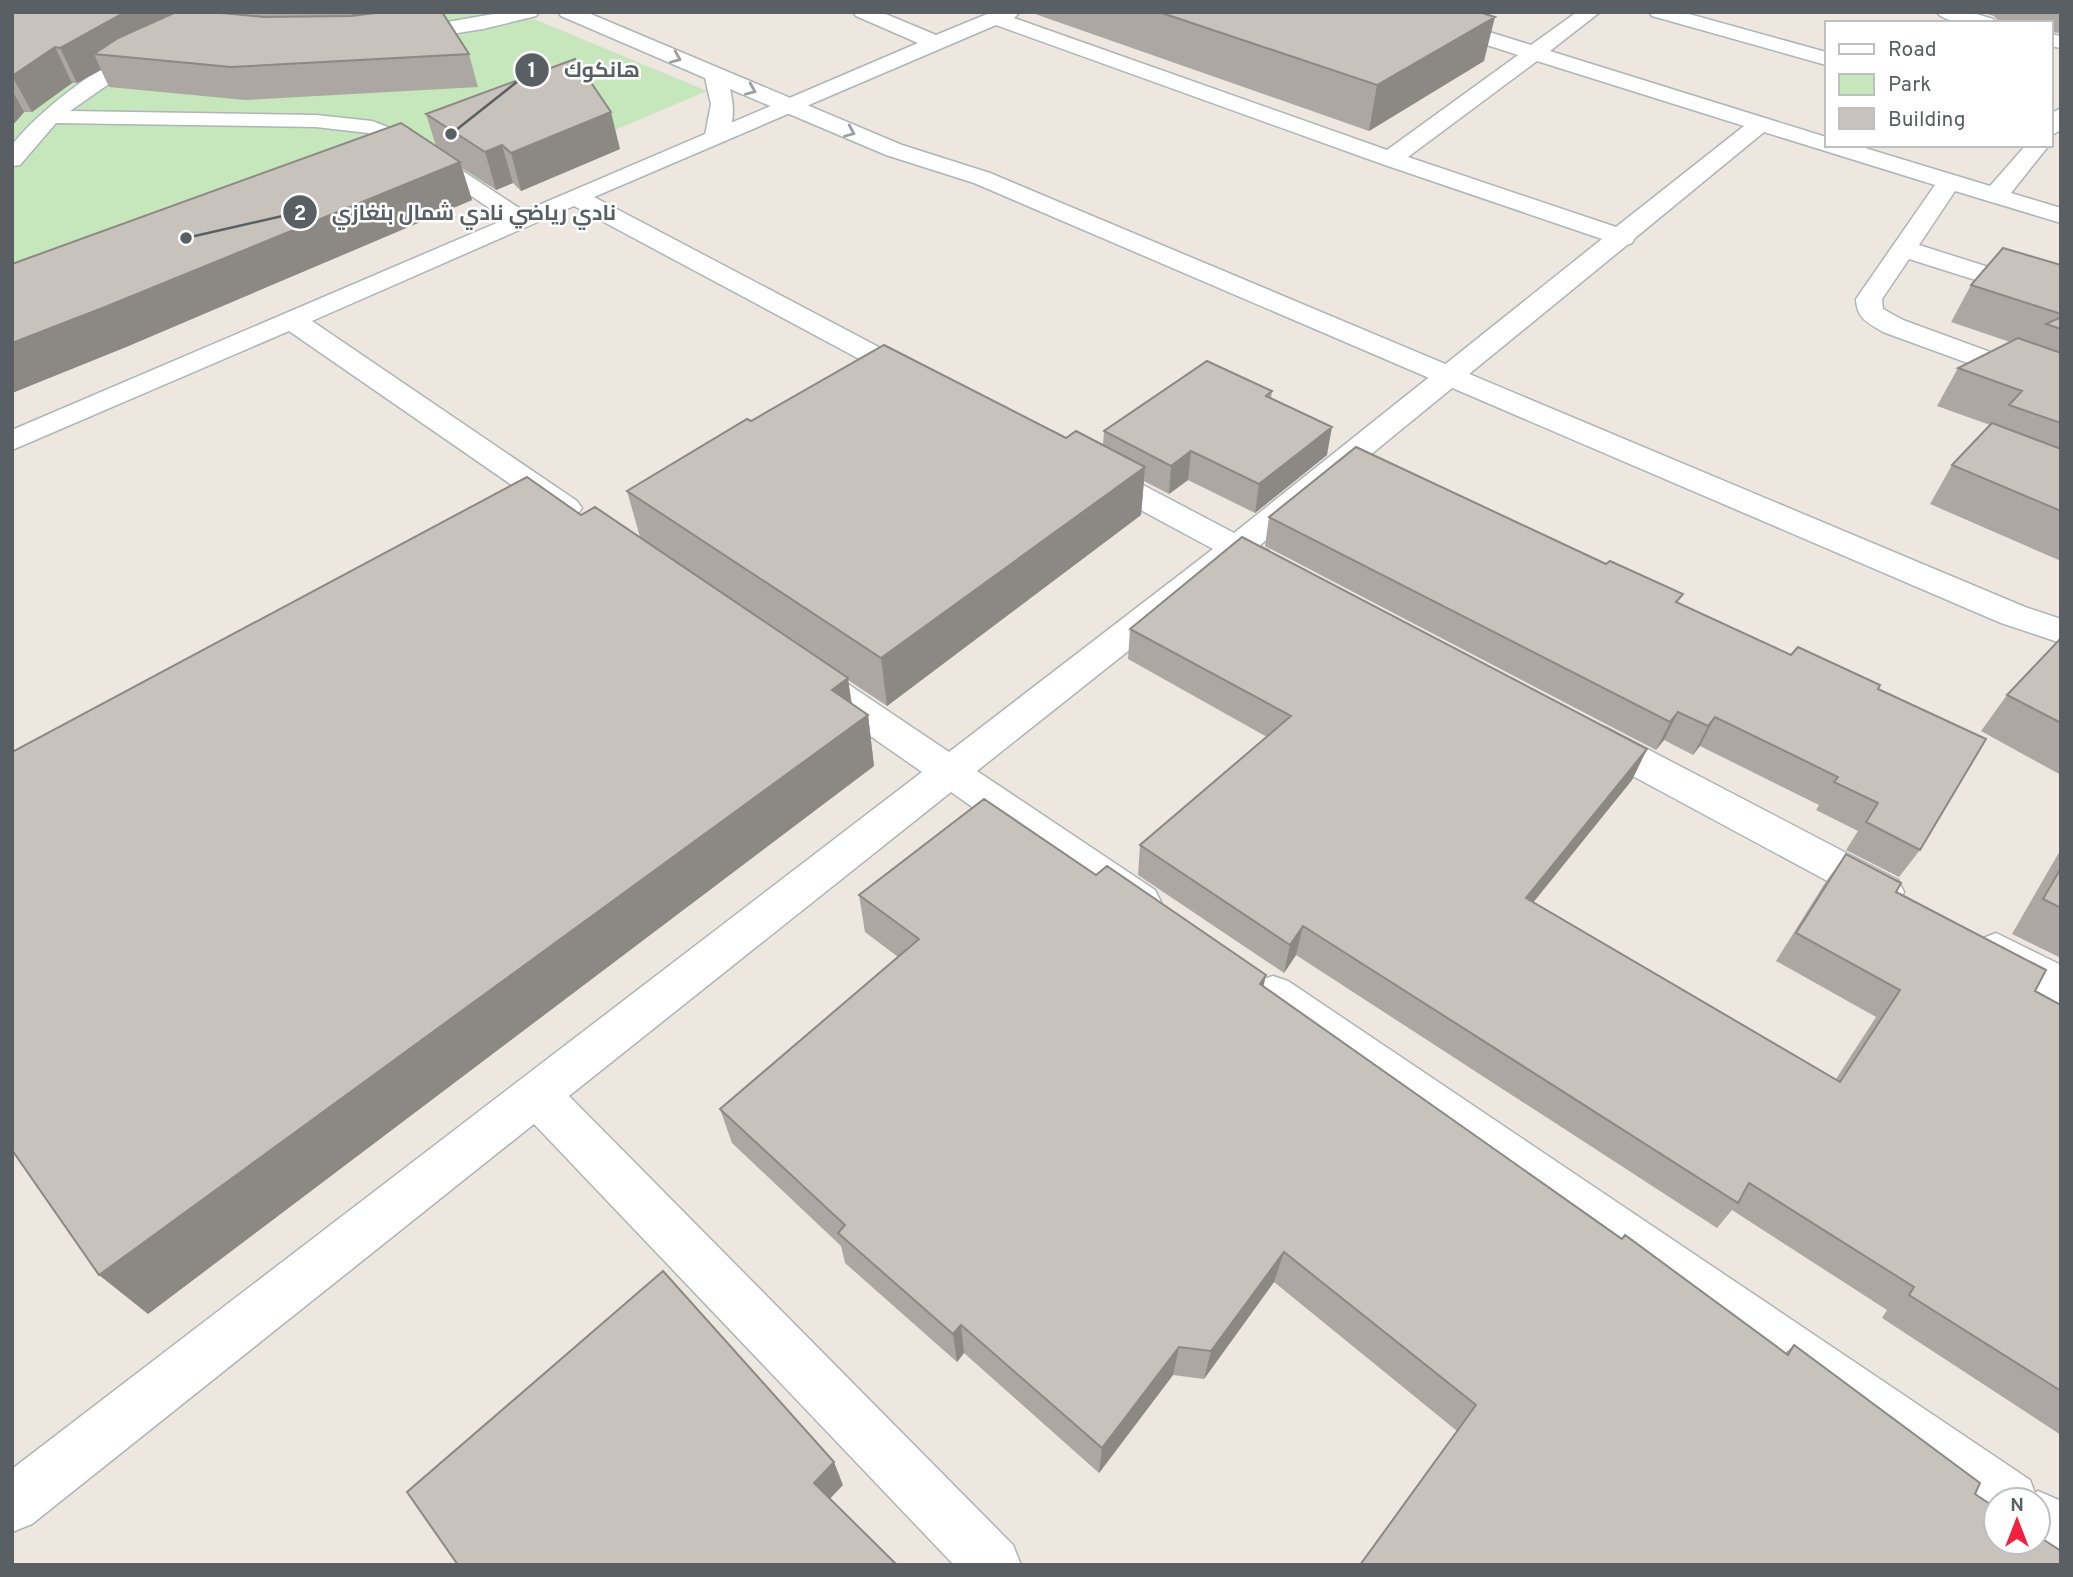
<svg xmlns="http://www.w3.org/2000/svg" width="2073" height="1577" font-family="Overpass,Cairo,sans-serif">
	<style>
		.green { fill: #c5e7bb }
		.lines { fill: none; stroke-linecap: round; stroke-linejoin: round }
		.service-casing { stroke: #aeb4b7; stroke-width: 3 }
		.minor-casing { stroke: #aeb4b7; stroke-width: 3 }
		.tertiary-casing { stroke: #aeb4b7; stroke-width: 3 }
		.service { fill: #fff; fill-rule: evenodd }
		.minor { fill: #fff; fill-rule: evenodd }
		.tertiary { fill: #fff; fill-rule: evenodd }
		.wall { fill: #aca7a3 }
		.shaded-wall { fill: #8c8884 }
		.building { fill: #c8c2bd; stroke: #8c8884; stroke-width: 2 }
		.oneway { stroke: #9b9fa1 }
		.leader { fill: none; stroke: #595f62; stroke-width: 2.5 }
		.callout-dot { fill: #595f62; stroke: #fff; stroke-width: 2.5 }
		.mark-label { font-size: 21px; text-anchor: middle; font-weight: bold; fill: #fff }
		.callout-label { font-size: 21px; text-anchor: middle; font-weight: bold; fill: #595f62; stroke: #fff; stroke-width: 5; stroke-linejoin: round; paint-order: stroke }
	</style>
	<rect width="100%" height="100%" fill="#ede7e0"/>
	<path class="green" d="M12,12H517L707,91L12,385Z"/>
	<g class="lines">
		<g class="service-casing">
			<path id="service" d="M505,12H539L536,16L483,29L407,41L398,35L407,29Z
				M146,48L156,54L153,58L116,79L70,111L316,115L372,121L406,134L530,215L533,220L530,225H514L392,142L368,133L316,127L56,123L20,165L12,166V145C39,111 104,59 146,48Z"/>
		</g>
		<g class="minor-casing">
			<path id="minor" d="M853,12H881L936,35L992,12H1020L1014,18L1387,150L1518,55L1396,16L1393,12H1425L1531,45L1577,12H1600L1550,51L1826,137V145H1855L1990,186L2026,145L2050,144L2011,193L2061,208V223L1955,191L1919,245L2061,290V307L1909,259L1882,299L1883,309L1903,320L2061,378V397L1883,332C1867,322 1857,319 1856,299L1935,185L1764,132L1635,238L1632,243L1627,245L1259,546L1268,550L1273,558L1268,566L1256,569L1239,563L977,771L1155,890L1161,902L1155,914L1140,919L1125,914L951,792L569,1096L1013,1545L1021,1565H954L534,1124L32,1524L12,1532V1469L922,772L810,694L805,685L810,676L823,672L836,676L949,752L1213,549L1085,480L1080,473L1085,466L1096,464L1107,466L1234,533L1602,239L1382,164L996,25L594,197L926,372L930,378L926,384L916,387L906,384L574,206L312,321L577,501L582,508L577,515L566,518L555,515L289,331L12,450V430L918,43L856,16ZM1537,61L1744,126L1616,227L1408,157Z
				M1649,12H1682L1826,52V65L1652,16Z
				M1936,12H1970L1993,19L1996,23C1978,23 1949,26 1936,12Z
				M2050,34L2061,36V48L2050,46Z
				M2061,108V130L2050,136V114Z
				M1594,724L1607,728L1898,880L1904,892L1898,904L1884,908L1870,904L1581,748L1575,738L1581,728Z
				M1996,933L2061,965V1004C2036,996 1986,973 1975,951L1981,939Z
				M1273,976L1288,981L2030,1480L2035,1493L2038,1491L2061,1501V1563L2041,1555L2023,1542H2038V1500H1996V1522L1990,1520L1258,1007L1251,994L1258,981Z"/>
		</g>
		<g class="tertiary-casing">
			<path id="tertiary" d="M558,12H586L902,145L990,173L2025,607L2061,619V643L2001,623L974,183L886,155L730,89C734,105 735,125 725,140H709L705,135L711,104L705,78L561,16Z"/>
		</g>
		<use href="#service" class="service"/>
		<use href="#minor" class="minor"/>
		<use href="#tertiary" class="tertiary"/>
	</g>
	<path class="wall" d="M12,12H442L469,54L478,87L245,100L109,87L101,70L77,83H72L32,112H24L12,126Z
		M1035,12H1479L1484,61L1369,131L1035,14Z
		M1980,12H2061V33L2050,32V23H2002L1998,21L1994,16Z
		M426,114L620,149L521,191L513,183L496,190L462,168L472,200L126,347L12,393V264L436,146Z
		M2061,265V561L1930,504L1952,465L1990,425L1937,406L1958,368L2010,342L1951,322L1971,285Z
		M1272,391L1271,398L1327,455L1255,513L1188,480L1169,494L1144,481L1141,515L887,706L848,680L852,704L868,715L874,766L148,1314L581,515L640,537L627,491L751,421L1066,438L1103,445L1104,431Z
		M1269,517L1678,603L1791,655L1878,689L1920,850L1899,877L1846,850L1858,831L1816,810L1819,805L1700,746L1693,755L1664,740L1656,750L1265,546Z
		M1130,629L1647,749L1632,780L1533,903L1836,1079L1876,1017L1776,961L1825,883L1846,854L1896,892L2035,991L2061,1005V1435L1882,1318L1887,1310L1732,1210L1717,1228L1296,955L1284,973L1138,875L1140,845L1267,737L1128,659Z
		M2061,638V775L1981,731L2007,695Z
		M2061,849V958L2012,934Z
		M1096,875L1263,986L1785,1353L1794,1345L1980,1483L1457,1431L1274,1282L1204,1379L1173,1375L1099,1473L964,1353L957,1362L845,1263L841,1246L732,1143L720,1109L898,957L865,932L859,895Z"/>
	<path class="shaded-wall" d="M125,12H219L161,36L94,54L101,70L77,83L60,48Z
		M352,12H435L359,32Z
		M1495,17L1484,61L1369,131L1377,85Z
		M55,47L72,83L32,112L12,76Z
		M12,90L24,112L12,126Z
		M611,112L620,149L521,191L511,153Z
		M502,145L513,183L496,190L485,152Z
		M460,162L472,200L126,347L12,393V343Z
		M1332,427L1327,455L1255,513L1259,484Z
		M1191,451L1188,480L1169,494L1171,466Z
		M1145,467L1141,515L887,706L881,658Z
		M848,678L854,724L868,715L874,766L148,1314L99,1275L832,690Z
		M1678,712L1664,740L1656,750L1670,722Z
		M1715,717L1700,746L1693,755L1708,726Z
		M1647,749L1632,780L1513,927L1526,898Z
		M1303,926L1296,955L1284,973L1290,945Z
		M1266,975L1258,1011L1260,984Z
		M1284,1252L1274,1282L1204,1379L1211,1351Z
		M961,1325L964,1353L957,1362L953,1334Z
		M1179,1347L1173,1375L1099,1473L1102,1448Z
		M834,1462L843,1485L823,1506L814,1483Z"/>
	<path class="building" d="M12,12H125L60,48L55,47L12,76Z
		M176,12H211L264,17L351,16L384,12H442L469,54L231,67L94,54L118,38Z
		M1159,12H1479L1495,17L1377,85Z
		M575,59L611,112L511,153L502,145L485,152L426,114Z
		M401,123L460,162L105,307L12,343V264Z
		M2003,248L2061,265V314L1971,285Z
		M2061,317V329L2046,324Z
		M2018,338L2061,353V423L2009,405L2022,391L1958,368Z
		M884,345L1066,438L1076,431L1145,467L881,658L627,491L747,419L751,421Z
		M1207,361L1272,391L1266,396L1332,427L1259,484L1191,451L1171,466L1104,431Z
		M1992,423L2061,449V511L1952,465Z
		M1356,447L1606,564L1610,561L1683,594L1676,602L1791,655L1798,647L1880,685L1878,689L1986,739L1920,850L1866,822L1878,803L1834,782L1838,777L1715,717L1708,726L1678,712L1670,722L1269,517Z
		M527,477L581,515L595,507L848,678L832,690L868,715L99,1275L12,1150V752Z
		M1242,537L1647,749L1526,898L1840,1082L1900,990L1796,933L1846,854L1901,883L1896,892L2046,970L2035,991L2061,1005V1391L1909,1295L1914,1287L1749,1183L1738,1203L1303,926L1290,945L1140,845L1291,716L1130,629Z
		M2061,638V723L2007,695Z
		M984,799L1096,875L1107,866L1266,975L1260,984L1622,1239L1625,1235L1788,1355L1794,1345L1980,1483L1975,1494L1996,1508V1542H2038V1536L2061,1551V1565H1360L1476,1405L1284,1252L1211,1351L1179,1347L1102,1448L961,1325L953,1334L838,1233L845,1225L720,1109L919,939L859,895Z
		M2061,868V908L2043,899Z
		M663,1271L834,1462L814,1483L897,1565H458L407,1492Z"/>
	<defs><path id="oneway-chevron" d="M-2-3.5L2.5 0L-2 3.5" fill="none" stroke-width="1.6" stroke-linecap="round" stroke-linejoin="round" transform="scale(1.75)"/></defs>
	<g class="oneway">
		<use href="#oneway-chevron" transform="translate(676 58) rotate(23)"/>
		<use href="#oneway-chevron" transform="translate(751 90) rotate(23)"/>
		<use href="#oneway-chevron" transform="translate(850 132) rotate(23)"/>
	</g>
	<path class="leader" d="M451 134L532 70M186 238L300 212"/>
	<g class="callout-dot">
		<circle cx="451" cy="134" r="7"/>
		<circle cx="186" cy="238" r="7"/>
		<circle cx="532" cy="70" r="18"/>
		<circle cx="300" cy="212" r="18"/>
	</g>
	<g class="mark-label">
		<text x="532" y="77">1</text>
		<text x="300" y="220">2</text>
	</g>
	<g class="callout-label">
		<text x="602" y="77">هانكوك</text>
		<text x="474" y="220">نادي رياضي نادي شمال بنغازي</text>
	</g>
	<rect width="2073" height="1577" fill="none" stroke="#595f62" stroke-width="28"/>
	<rect x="1825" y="21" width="228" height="126" fill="#ffffff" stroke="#bdbfc0" stroke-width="2"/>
	<rect x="1839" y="44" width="35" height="10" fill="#ffffff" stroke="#bdbfc0" stroke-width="2"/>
	<text x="1888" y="56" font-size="21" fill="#595f62">Road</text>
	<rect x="1839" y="74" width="35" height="21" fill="#c5e7bb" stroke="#bdbfc0" stroke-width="2"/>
	<text x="1888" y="91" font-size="21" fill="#595f62">Park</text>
	<rect x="1839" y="108" width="35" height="21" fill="#c8c2bd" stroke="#bdbfc0" stroke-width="2"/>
	<text x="1888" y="126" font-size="21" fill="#595f62">Building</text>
	<g transform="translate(2017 1521)"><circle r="33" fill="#ffffff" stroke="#bdbfc0" stroke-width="2"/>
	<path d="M0-5L12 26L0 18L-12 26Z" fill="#f32140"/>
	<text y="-10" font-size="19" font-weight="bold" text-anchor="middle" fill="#595f62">N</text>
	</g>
</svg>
